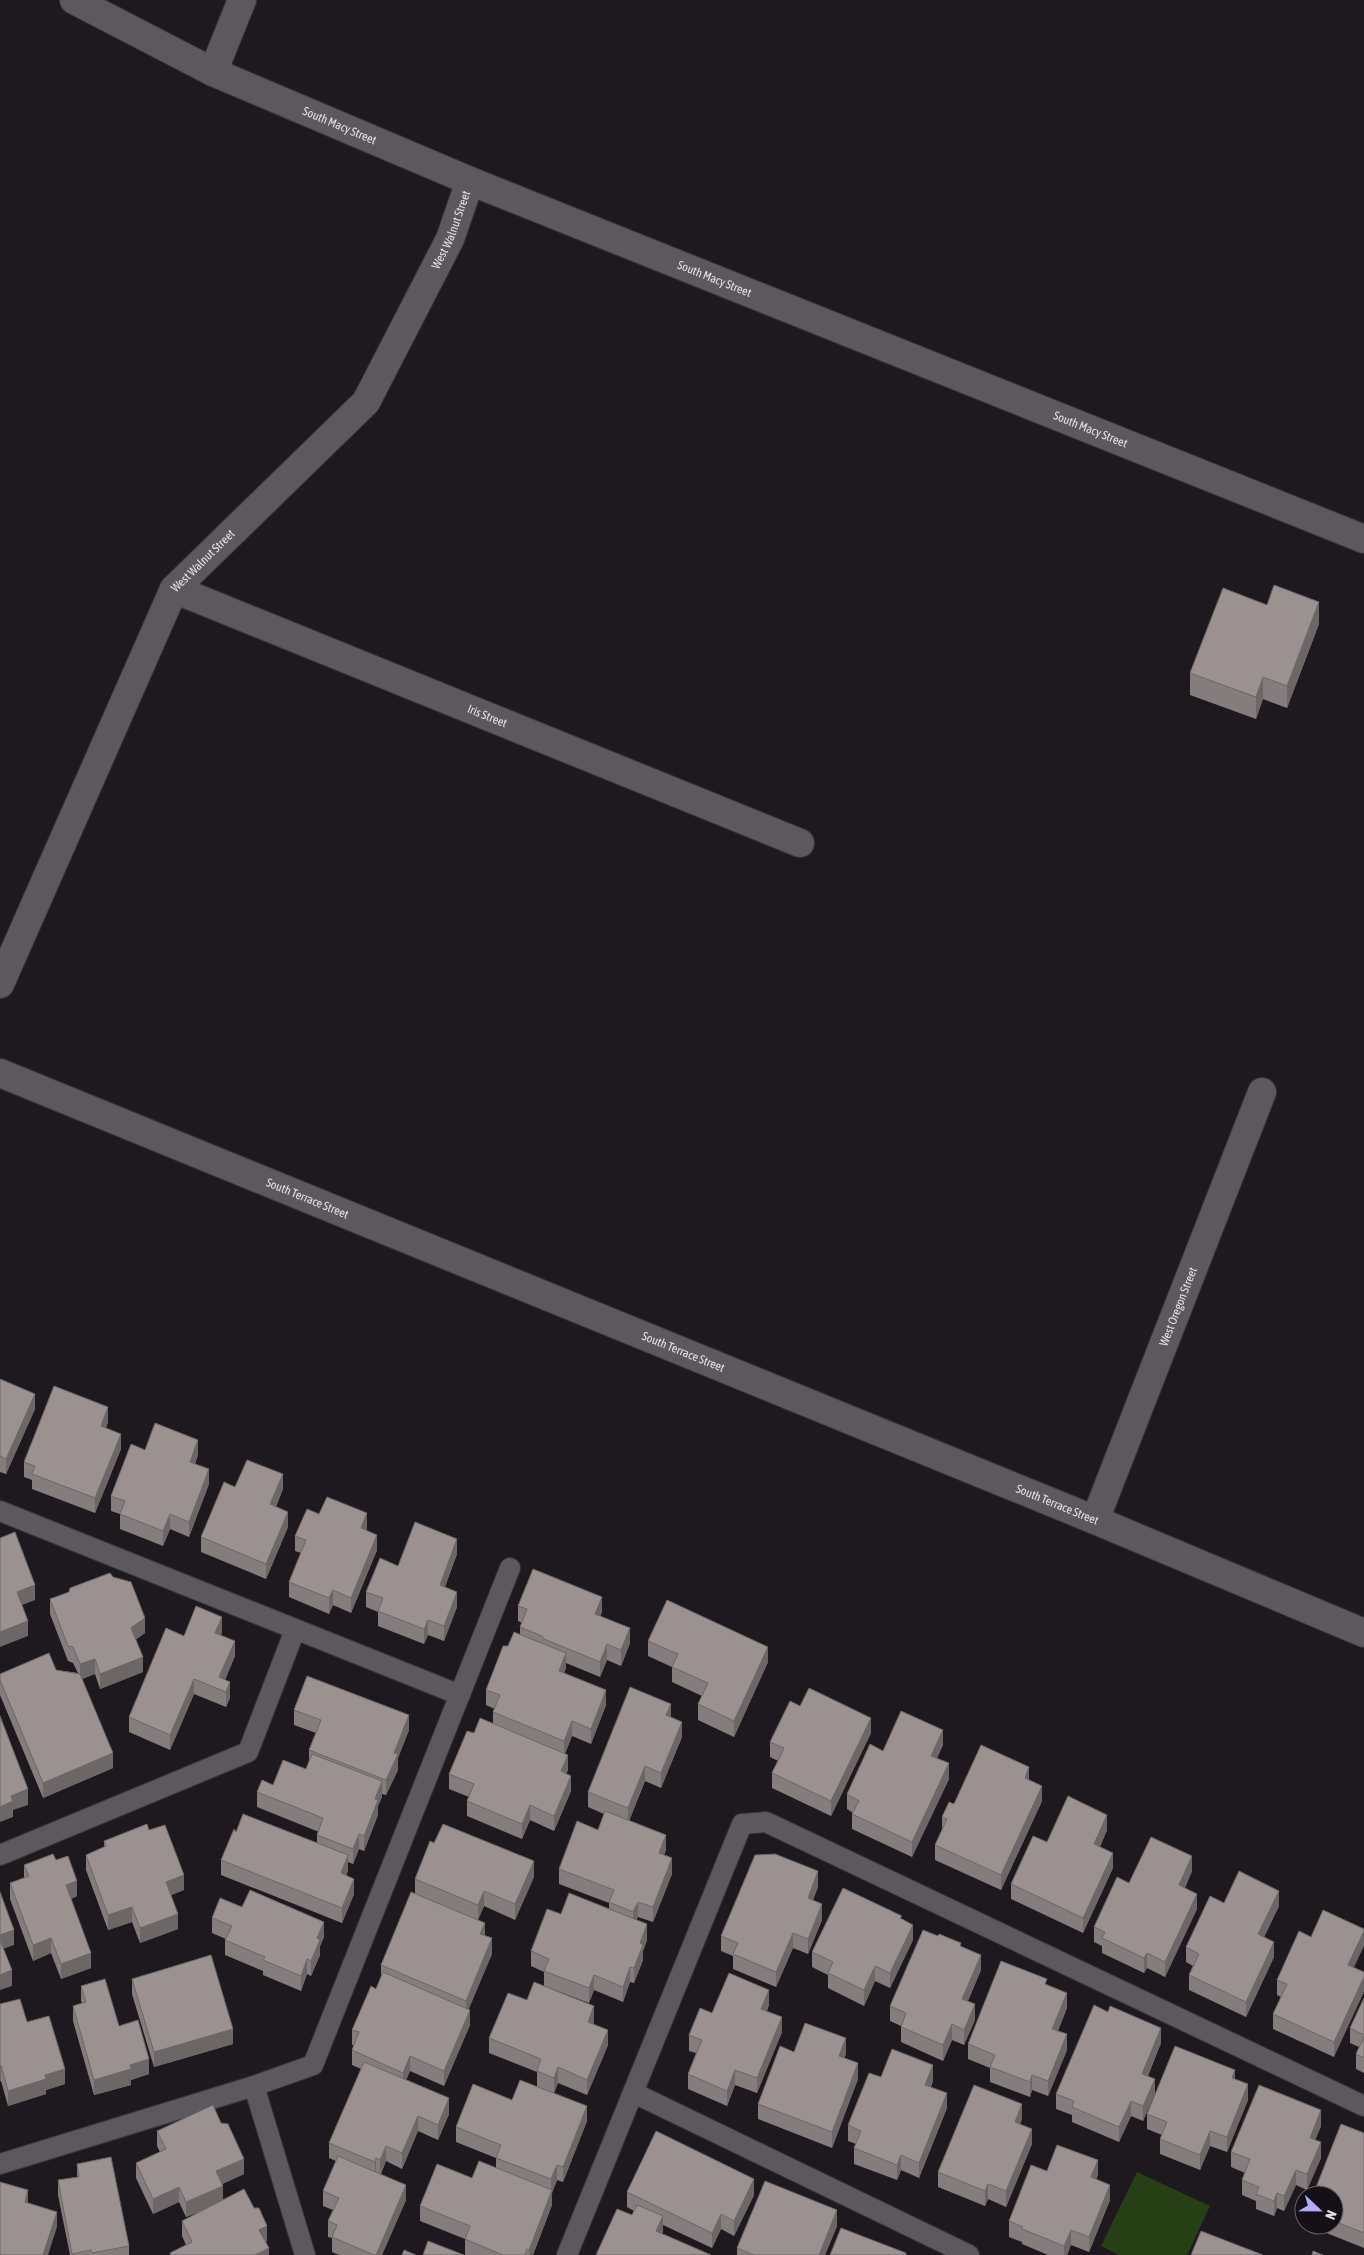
<svg xmlns="http://www.w3.org/2000/svg" width="1364" height="2255" font-family="'Asap Condensed',sans-serif">
	<style>
		.green { fill: #273f15 }
		.lines { fill: none; stroke-linecap: round; stroke-linejoin: round }
		.lane-casing { stroke: #383538; stroke-width: 22 }
		.street-casing { stroke: #383538; stroke-width: 30 }
		.lane { stroke: #5d585d; stroke-width: 20 }
		.street { stroke: #5d585d; stroke-width: 28 }
		.wall { fill: #857d7d }
		.shaded-wall { fill: #6c6666 }
		.building { fill: #9b9191; stroke: #6c6666 }
		.labels { text-anchor: middle; dominant-baseline: central; stroke-width: 5; stroke-linejoin: round; paint-order: stroke }
		.street-label { font-size: 12px; fill: #e4e1e4; stroke: #151015 }
	</style>
	<rect width="100%" height="100%" fill="#1e191e"/>
	<path class="green" d="M1137,2172L1210,2206L1187,2255H1119L1101,2246Z"/>
	<g class="lines">
		<g class="lane-casing">
			<path id="lane" d="M0,1511L460,1695
				M0,1855L248,1752L295,1630
				M254,2086L305,2255
				M634,2093L969,2255
				M0,2164L254,2086L313,2065L510,1568
				M567,2255L742,1824L766,1822L1364,2106"/>
		</g>
		<g class="street-casing">
			<g id="street">
				<path id="s1" d="M74,0L213,72L470,181L1364,539"/>
				<path d="M213,72L242,0"/>
				<path id="s2" d="M174,589L800,843"/>
				<path id="s3" d="M0,984L174,589L366,402L450,239L470,181"/>
				<path id="s4" d="M0,1073L1095,1520L1364,1633"/>
				<path id="s5" d="M1095,1520L1262,1092"/>
			</g>
		</g>
		<use href="#lane" class="lane"/>
		<use href="#street" class="street"/>
	</g>
	<path class="wall" d="M1319,624L1287,708L1263,699L1256,719L1190,695V673Z
		M0,1379L35,1409L6,1474L0,1472Z
		M108,1422L106,1428L121,1449L95,1513L32,1489V1480L24,1477V1462Z
		M145,1450L198,1455L195,1464L209,1484L189,1537L170,1529L163,1546L120,1529V1514L111,1511V1496Z
		M235,1487L283,1489L276,1507L288,1527L266,1579L201,1552V1537Z
		M319,1514L367,1528L366,1531L377,1550L351,1613L333,1605L329,1614L289,1597V1582L301,1553L295,1551V1536Z
		M457,1554L445,1587L457,1607L444,1641L428,1635L424,1644L378,1626V1612L366,1607V1592L398,1566Z
		M50,1599L145,1633L136,1639L143,1672L100,1689L95,1674L82,1679L113,1768L43,1798L0,1695V1674L56,1670L78,1673L73,1663L68,1661L50,1614Z
		M518,1606L602,1612L600,1616L630,1643L621,1666L607,1660L600,1677L566,1663V1668L564,1673L606,1705L591,1744L572,1736L565,1754L568,1770L566,1774L571,1791L554,1831L530,1820L522,1839L467,1816V1801L469,1797L449,1789V1774L474,1733L493,1724V1712L495,1709L486,1705V1690L508,1646L520,1635V1627L522,1623L518,1621Z
		M222,1632L221,1635L235,1656L225,1680L230,1698L226,1707L194,1694L170,1750L129,1732V1717L184,1636Z
		M648,1641L768,1662L734,1737L698,1720V1704L702,1696L672,1682V1667L648,1656Z
		M800,1706L871,1733L831,1816L772,1788V1773L778,1761L770,1757V1742Z
		M294,1710L409,1730L398,1758V1770L386,1795L382,1794V1797L378,1806V1815L364,1851L359,1849L353,1864L348,1862V1871L346,1875L354,1894L342,1923L221,1875V1860L236,1832L317,1843V1835L319,1832L257,1807V1792L306,1769L309,1761V1750L316,1733L294,1725Z
		M671,1717L682,1737L661,1788L645,1781L629,1821L666,1850L664,1855L672,1874L653,1922L638,1917L636,1920L647,1940L643,1951V1960L634,1983L630,1982L623,2002L594,1990L589,2003L544,1986V1972L531,1966V1951L561,1914L609,1909V1903L559,1884V1869L598,1830L604,1814L588,1807V1792Z
		M943,1745L937,1758L949,1779L912,1857L852,1829V1814L853,1813L847,1809V1794L883,1751Z
		M1029,1780L1042,1801L1001,1890L935,1860V1845L942,1830V1817L954,1804Z
		M149,1830L184,1890L171,1895L178,1929L140,1943L132,1922L108,1930L86,1870V1855L104,1847V1841Z
		M1107,1830L1100,1847L1113,1868L1083,1933L1011,1899V1884L1047,1842Z
		M56,1860L77,1896L71,1899L91,1968L61,1979L51,1953L33,1961L10,1899V1883L24,1878V1865Z
		M1192,1871L1185,1888L1197,1909L1165,1977L1147,1968L1144,1973L1102,1953V1946L1094,1942V1927L1129,1883Z
		M534,1877L515,1920L484,1906L478,1920L492,1954L468,2009L470,2025L444,2086L410,2071L406,2080L449,2114L438,2140L418,2131L402,2169L386,2161L381,2174L406,2200L382,2255H339L332,2252V2238L328,2237V2221L333,2210L323,2206V2191L336,2161L329,2158V2143L361,2069L352,2065V2050L354,2045H352V2030L376,1989L381,1977V1965L415,1894V1879Z
		M818,1887L813,1900L822,1920L808,1954L793,1948L776,1987L733,1969V1956L721,1951V1936Z
		M1224,1903L1279,1906L1264,1937L1274,1957L1246,2017L1189,1990V1975L1193,1966L1186,1962V1947Z
		M242,1907L324,1937L320,1946V1955L311,1976L307,1974L301,1991L263,1975V1971L225,1955V1940L226,1939L212,1933V1918Z
		M902,1919L913,1940L890,1988L875,1981L864,2006L828,1988V1975L812,1967V1952Z
		M961,1947L981,1970L968,2001L975,2020L964,2045L952,2040L943,2061L901,2042V2026L890,2021V2006Z
		M1354,1968L1334,2057L1273,2029V2014L1281,1997L1277,1995V1980Z
		M132,1979L233,2044L154,2067L132,1994Z
		M1047,1984L1067,2008L1058,2031L1067,2050L1048,2096L1032,2090L1030,2097L990,2082V2068L968,2059V2044Z
		M81,1986L119,2026L149,2074L131,2080V2085L94,2095L73,2021V2006L82,2003L81,2001Z
		M1364,1998V2073L1356,2069V2054L1359,2047L1350,2043V2028Z
		M527,2000L594,2022L593,2024L608,2045L587,2095L558,2083L554,2093L587,2121L563,2182L557,2180L552,2193V2205L533,2255H465V2239L420,2221V2206L472,2178L496,2168V2158L456,2142V2127L512,2100L537,2086V2072L489,2053V2038Z
		M0,2004L27,2022L65,2084L46,2090V2094L8,2106L1,2081Z
		M769,2005L767,2011L782,2032L757,2093L735,2085L727,2106L688,2089V2074L696,2053L689,2051V2035L712,2013Z
		M1161,2043L1148,2076L1155,2094L1143,2121L1131,2116L1119,2142L1072,2122V2115L1056,2109V2094Z
		M794,2052L846,2054L844,2058L858,2079L832,2148L758,2119V2104Z
		M881,2077L933,2081L931,2087L947,2108L919,2178L901,2170L897,2180L854,2164V2148L856,2144L848,2141V2125Z
		M1235,2079L1248,2100L1227,2152L1210,2146L1200,2170L1160,2154V2139L1162,2135L1147,2129V2114Z
		M1022,2119L1020,2124L1032,2144L1006,2207L988,2199L985,2206L938,2187V2172Z
		M1321,2126L1315,2140L1321,2158L1307,2190L1296,2185L1284,2211L1277,2208L1274,2216L1256,2209V2201L1242,2195V2180L1245,2173L1231,2167V2152Z
		M157,2131L244,2174L222,2184L223,2200L267,2241L265,2242L269,2255H170V2253L186,2245L182,2236V2221L202,2211L186,2217L179,2202L153,2214L136,2178V2163L160,2152L157,2146Z
		M1364,2133V2248L1324,2232V2225H1334V2195Z
		M77,2164L129,2246V2255H70L58,2195V2180L77,2177Z
		M1047,2171L1098,2175L1096,2179L1110,2200L1089,2252L1071,2245L1067,2255H1048L1022,2244V2242L1009,2237V2221Z
		M627,2192L754,2195L734,2236L721,2229L712,2248L663,2225V2232L662,2233L596,2255L632,2215L634,2211L627,2207Z
		M837,2226L825,2255H737V2248Z"/>
	<path class="shaded-wall" d="M1319,602V624L1287,708V686Z
		M1263,677V699L1256,719V697Z
		M35,1394V1409L6,1474V1459Z
		M108,1407V1422L101,1441V1426Z
		M121,1434V1449L95,1513V1498Z
		M198,1440V1455L190,1477V1462Z
		M209,1469V1484L189,1537V1522Z
		M283,1474V1489L270,1519V1504Z
		M288,1512V1527L266,1579V1564Z
		M367,1513V1528L361,1543V1528Z
		M170,1514V1529L163,1546V1531Z
		M377,1535V1550L351,1613V1598Z
		M457,1539V1554L440,1600V1585Z
		M35,1585V1600L17,1607V1592Z
		M333,1590V1605L329,1614V1598Z
		M457,1592V1607L444,1641V1626Z
		M602,1597V1612L595,1629V1614Z
		M222,1617V1632L215,1648V1633Z
		M145,1618V1633L131,1643V1628Z
		M428,1620V1635L424,1644V1629Z
		M28,1621V1636L0,1647V1632Z
		M630,1628V1643L621,1666V1650Z
		M235,1641V1656L220,1690L219,1677Z
		M607,1644V1660L600,1677V1662Z
		M768,1647V1662L734,1737V1721Z
		M566,1653V1668L559,1686V1671Z
		M143,1657V1672L100,1689V1674Z
		M95,1659V1674L80,1679V1664Z
		M194,1679V1694L170,1750V1735Z
		M230,1682V1698L226,1707V1692Z
		M606,1690V1705L591,1744V1729Z
		M671,1704V1719L666,1715Z
		M409,1715V1730L398,1758V1770L386,1795V1780L394,1753Z
		M871,1718V1733L831,1816V1801Z
		M572,1721V1736L564,1756V1741Z
		M682,1722V1737L661,1788V1773Z
		M943,1730V1745L931,1771V1756Z
		M113,1753V1768L43,1798V1783Z
		M568,1755V1770L561,1786V1771Z
		M949,1763V1779L912,1857V1842Z
		M645,1766V1781L628,1824V1808Z
		M1029,1767V1782L1025,1778Z
		M571,1776V1791L554,1831V1816Z
		M382,1781V1797L378,1806V1815L364,1851V1836L375,1799Z
		M1042,1786V1801L1001,1890V1875Z
		M28,1789V1805L13,1810V1817L0,1822V1807L11,1796Z
		M530,1805V1820L522,1839V1824Z
		M1107,1815V1830L1094,1859V1844Z
		M359,1834V1849L353,1864V1849Z
		M666,1835V1850L659,1868V1853Z
		M1113,1853V1868L1083,1933V1918Z
		M348,1855V1871L341,1888V1873Z
		M1192,1856V1871L1179,1900V1885Z
		M672,1858V1874L653,1922V1907Z
		M534,1861V1877L515,1920V1904Z
		M818,1871V1887L808,1913V1898Z
		M184,1875V1890L166,1897V1882Z
		M354,1879V1894L342,1923V1908Z
		M77,1881V1896L66,1901V1885Z
		M484,1891V1906L478,1920V1905Z
		M1279,1891V1906L1258,1950V1934Z
		M1197,1894V1909L1165,1977V1962Z
		M638,1902V1917L633,1927V1912Z
		M822,1904V1920L808,1954V1939Z
		M132,1907V1922L108,1930V1915Z
		M178,1914V1929L140,1943V1928Z
		M324,1922V1937L320,1946V1955L311,1976V1961L317,1938Z
		M485,1923V1938L480,1934Z
		M647,1924V1940L643,1951V1960L634,1983V1968L640,1943Z
		M913,1925V1940L890,1988V1973Z
		M14,1930V1945L0,1950V1935Z
		M1364,1931V1946L1348,1980V1965Z
		M793,1933V1948L776,1987V1972Z
		M51,1938V1953L33,1961V1945Z
		M492,1938V1954L466,2016V2001Z
		M1274,1942V1957L1246,2017V2002Z
		M91,1953V1968L61,1979V1964Z
		M1147,1953V1968L1144,1973V1958Z
		M981,1955V1970L962,2014V1999Z
		M307,1959V1974L301,1991V1976Z
		M875,1966V1981L864,2006V1990Z
		M630,1967V1982L623,2002V1987Z
		M12,1970V1986L0,1990V1975Z
		M594,1975V1990L589,2003V1988Z
		M1364,1977V1992L1334,2057V2042Z
		M769,1990V2005L761,2024V2009Z
		M1067,1993V2008L1052,2044V2029Z
		M975,2004V2020L964,2045V2030Z
		M594,2006V2022L588,2037V2022Z
		M470,2010V2025L444,2086V2071Z
		M782,2017V2032L757,2093V2078Z
		M952,2024V2040L943,2061V2045Z
		M1161,2028V2043L1142,2089V2074Z
		M233,2029V2044L154,2067V2052Z
		M608,2030V2045L587,2095V2080Z
		M1067,2034V2050L1048,2096V2081Z
		M846,2038V2054L839,2071V2056Z
		M410,2056V2071L403,2088V2073Z
		M149,2059V2074L131,2080V2085L94,2095V2080L130,2065Z
		M858,2063V2079L832,2148V2132Z
		M1,2065V2081H0V2066Z
		M933,2065V2081L925,2100V2085Z
		M558,2067V2083L554,2093V2078Z
		M65,2069V2084L46,2090V2094L8,2106V2091L45,2075Z
		M735,2070V2085L727,2106V2091Z
		M1235,2070V2085L1232,2078Z
		M1032,2075V2090L1030,2097V2082Z
		M1155,2079V2094L1143,2121V2106Z
		M1248,2084V2100L1227,2152V2137Z
		M947,2093V2108L919,2178V2163Z
		M449,2098V2114L438,2140V2125Z
		M1131,2101V2116L1119,2142V2127Z
		M1022,2104V2119L1015,2137V2122Z
		M587,2106V2121L563,2182V2167Z
		M1321,2110V2126L1310,2153V2138Z
		M418,2116V2131L402,2169V2153Z
		M1032,2129V2144L1006,2207V2191Z
		M1210,2131V2146L1200,2170V2155Z
		M1321,2142V2158L1307,2190V2174Z
		M386,2146V2161L380,2175V2160Z
		M901,2155V2170L897,2180V2165Z
		M376,2158V2173L375,2178V2162Z
		M244,2159V2174L216,2187V2171Z
		M1098,2160V2175L1091,2192V2177Z
		M557,2165V2180L552,2193V2205L533,2255H529V2250L551,2192V2179Z
		M1296,2170V2185L1284,2211V2196Z
		M754,2179V2195L734,2236V2221Z
		M988,2184V2199L985,2206V2191Z
		M406,2185V2200L382,2255H376Z
		M1110,2185V2200L1089,2252V2237Z
		M223,2186V2201L186,2217V2202Z
		M179,2187V2202L153,2214V2199Z
		M28,2190V2206L25,2202Z
		M1277,2193V2208L1274,2216V2201Z
		M837,2210V2226L825,2255H819Z
		M57,2212V2227L48,2255H43Z
		M721,2214V2229L712,2248V2233Z
		M663,2216V2232L656,2246V2231Z
		M267,2226V2241L259,2245V2230Z
		M1071,2230V2245L1067,2255H1064V2246Z
		M269,2248V2255H255Z"/>
	<path class="building" d="M1274,585L1319,602L1287,686L1263,677L1256,697L1190,673L1223,588L1267,605Z
		M0,1379L35,1394L6,1459L0,1456Z
		M54,1386L108,1407L101,1426L121,1434L95,1498L32,1474L35,1466L24,1462Z
		M155,1423L198,1440L190,1462L209,1469L189,1522L170,1514L163,1531L120,1514L125,1501L111,1496L131,1444L145,1450Z
		M247,1460L283,1474L270,1504L288,1512L266,1564L201,1537L224,1482L235,1487Z
		M327,1497L367,1513L361,1528L377,1535L351,1598L333,1590L329,1598L289,1582L306,1540L295,1536L307,1509L319,1514Z
		M415,1522L457,1539L440,1585L457,1592L444,1626L428,1620L424,1629L378,1611L383,1598L366,1592L380,1558L398,1566Z
		M15,1532L35,1585L17,1592L28,1621L0,1632V1538Z
		M533,1569L602,1597L595,1614L630,1628L621,1650L607,1644L600,1662L544,1639L542,1636L520,1627L527,1609L518,1606Z
		M110,1573L113,1577L131,1582L145,1618L131,1628L143,1657L100,1674L95,1659L80,1664L73,1647L68,1646L50,1599L69,1592L70,1588Z
		M667,1600L768,1647L734,1721L698,1704L708,1683L672,1667L678,1654L648,1641Z
		M196,1606L222,1617L215,1633L235,1641L219,1677L230,1682L226,1692L194,1679L170,1735L129,1717L166,1628L184,1636Z
		M514,1632L566,1653L559,1671L606,1690L591,1729L572,1721L564,1741L493,1712L500,1695L486,1690L503,1646H508Z
		M49,1653L56,1670L80,1674L113,1753L43,1783L0,1680V1674Z
		M307,1676L409,1715L394,1753L398,1754L386,1780L309,1750L321,1720L294,1710Z
		M630,1687L671,1704L666,1715L682,1722L661,1773L645,1766L628,1808L588,1792Z
		M809,1688L871,1718L831,1801L772,1773L784,1748L770,1742L790,1701L800,1706Z
		M901,1711L943,1730L931,1756L949,1763L912,1842L852,1814L859,1801L847,1794L870,1744L883,1751Z
		M0,1716L28,1789L11,1796L13,1801L0,1807Z
		M480,1718L568,1755L561,1771L571,1776L554,1816L530,1805L522,1824L467,1801L474,1784L449,1774L467,1731L474,1733Z
		M981,1745L1029,1767L1025,1778L1042,1786L1001,1875L935,1845L947,1819L942,1817L949,1802L954,1804Z
		M312,1754L382,1781L375,1799L378,1800L364,1836L359,1834L353,1849L317,1835L323,1818L257,1792L262,1780L273,1785L283,1760L306,1769Z
		M1068,1796L1107,1815L1094,1844L1113,1853L1083,1918L1011,1884L1033,1836L1047,1842Z
		M605,1811L666,1835L659,1853L672,1858L653,1907L638,1902L633,1912L609,1902L614,1890L559,1869L577,1821L598,1830Z
		M243,1814L348,1855L341,1873L354,1879L342,1908L221,1860L234,1829L236,1832Z
		M147,1824L149,1830L165,1825L184,1875L166,1882L178,1914L140,1928L132,1907L108,1915L86,1855L106,1846L104,1841Z
		M443,1824L534,1861L515,1904L484,1891L478,1905L415,1879L430,1841L434,1843Z
		M1151,1837L1192,1856L1179,1885L1197,1894L1165,1962L1147,1953L1144,1958L1102,1938L1105,1932L1094,1927L1117,1877L1129,1883Z
		M53,1854L56,1860L68,1856L77,1881L66,1885L91,1953L61,1964L51,1938L33,1945L10,1883L29,1876L24,1865Z
		M775,1854L818,1871L808,1898L822,1904L808,1939L793,1933L776,1972L733,1954L738,1943L721,1936L755,1855Z
		M1239,1871L1279,1891L1258,1934L1274,1942L1246,2002L1189,1975L1199,1954L1186,1947L1210,1896L1224,1903Z
		M843,1888L902,1916L900,1918L913,1925L890,1973L875,1966L864,1990L828,1973L833,1962L812,1952Z
		M250,1890L324,1922L317,1938L320,1940L311,1961L307,1959L301,1976L263,1960L265,1957L225,1940L232,1926L212,1918L220,1898L242,1907Z
		M0,1892L14,1930L0,1935Z
		M411,1892L485,1923L480,1934L492,1938L466,2001L381,1965Z
		M569,1893L647,1924L640,1943L643,1945L634,1968L630,1967L623,1987L594,1975L589,1988L544,1971L549,1959L531,1951L547,1909L561,1914Z
		M1323,1910L1364,1929V1931L1348,1965L1364,1972V1977L1334,2042L1273,2014L1287,1984L1277,1980L1299,1931L1311,1937Z
		M923,1930L938,1936L939,1934L961,1943L960,1946L981,1955L962,1999L975,2004L964,2030L952,2024L943,2045L901,2027L906,2013L890,2006Z
		M0,1940L12,1970L0,1975Z
		M211,1955L233,2029L154,2052L132,1979Z
		M1001,1961L1047,1979L1045,1984L1067,1993L1052,2029L1067,2034L1048,2081L1032,2075L1030,2082L990,2067L995,2055L968,2044Z
		M383,1972L470,2010L444,2071L410,2056L403,2073L352,2050L359,2032L352,2030L371,1986L376,1989Z
		M729,1973L769,1990L761,2009L782,2017L757,2078L735,2070L727,2091L688,2074L702,2040L689,2035L700,2008L712,2013Z
		M105,1979L119,2026L138,2020L149,2059L130,2065L131,2069L94,2080L73,2006L86,2002L81,1986Z
		M534,1982L594,2006L588,2022L608,2030L587,2080L558,2067L554,2078L537,2071L541,2059L489,2038L508,1993L527,2000Z
		M1364,1998V2035L1350,2028Z
		M20,1999L27,2022L49,2016L65,2069L45,2075L46,2079L8,2091L1,2065L0,2066V2004Z
		M1094,2005L1108,2012L1110,2006L1161,2028L1142,2074L1155,2079L1143,2106L1131,2101L1119,2127L1072,2107L1074,2101L1056,2094Z
		M805,2023L846,2038L839,2056L858,2063L832,2132L758,2104L780,2046L794,2052Z
		M1364,2037V2058L1356,2054Z
		M1175,2046L1235,2070L1232,2078L1248,2084L1227,2137L1210,2131L1200,2155L1160,2139L1167,2122L1147,2114Z
		M892,2049L933,2065L925,2085L947,2093L919,2163L901,2155L897,2165L854,2148L861,2131L848,2125L869,2073L881,2077Z
		M364,2062L449,2098L438,2125L418,2116L402,2153L386,2146L380,2160L376,2158L375,2162L329,2143Z
		M520,2080L587,2106L563,2167L557,2165L551,2179L496,2158L501,2145L456,2127L473,2084L512,2100Z
		M974,2085L1022,2104L1015,2122L1032,2129L1006,2191L988,2184L985,2191L938,2172Z
		M1259,2085L1321,2110L1310,2138L1321,2142L1307,2174L1296,2170L1284,2196L1277,2193L1274,2201L1256,2194L1259,2187L1242,2180L1250,2159L1231,2152Z
		M213,2105L221,2123L228,2124L244,2159L216,2171L223,2186L186,2202L179,2187L153,2199L136,2163L166,2149L157,2131Z
		M1341,2124L1364,2133V2233L1334,2221V2195H1313Z
		M656,2131L754,2179L734,2221L721,2214L712,2233L627,2192Z
		M1057,2145L1098,2160L1091,2177L1110,2185L1089,2237L1071,2230L1064,2246L1022,2229L1023,2227L1009,2221L1031,2165L1047,2171Z
		M338,2156L406,2185L376,2255H374L332,2237L337,2225L328,2221L339,2198L323,2191Z
		M111,2157L129,2246L92,2253L91,2250L72,2254L58,2180L79,2177L77,2164Z
		M479,2161L552,2190L529,2250L527,2249L525,2255H503L465,2239L470,2226L420,2206L437,2164L472,2178Z
		M765,2181L837,2210L819,2255H754L737,2248Z
		M0,2182L28,2190L25,2202L57,2212L43,2255H0Z
		M244,2189L254,2208H259L267,2226L259,2230L269,2248L255,2255H171L170,2253L192,2242L182,2221Z
		M637,2205L663,2216L656,2231L711,2255H596L617,2209L632,2215Z
		M841,2228L906,2253V2255H830Z
		M1201,2231L1263,2255H1191Z
		M428,2241L464,2255H423Z
		M404,2250L416,2255H402Z
		M1313,2251L1323,2255H1312Z"/>
	<g class="labels">
		<g class="street-label">
			<text stroke="none"><textPath href="#s1" startOffset="294">South Macy Street</textPath></text>
			<text stroke="none"><textPath href="#s3" startOffset="892">West Walnut Street</textPath></text>
			<text stroke="none"><textPath href="#s1" startOffset="699">South Macy Street</textPath></text>
			<text stroke="none"><textPath href="#s1" startOffset="1104">South Macy Street</textPath></text>
			<text stroke="none"><textPath href="#s3" startOffset="472">West Walnut Street</textPath></text>
			<text stroke="none"><textPath href="#s2" startOffset="338">Iris Street</textPath></text>
			<text stroke="none"><textPath href="#s4" startOffset="332">South Terrace Street</textPath></text>
			<text stroke="none"><textPath href="#s5" startOffset="229">West Oregon Street</textPath></text>
			<text stroke="none"><textPath href="#s4" startOffset="738">South Terrace Street</textPath></text>
			<text stroke="none"><textPath href="#s4" startOffset="1142">South Terrace Street</textPath></text>
		</g>
	</g>
	<g transform="translate(1319 2210) rotate(112)"><circle r="24" fill="#151015" stroke="#686468"/>
	<path d="M0-4L9 19L0 12L-9 19Z" fill="#b2adf9"/>
	<text y="-8" font-size="14" font-weight="bold" text-anchor="middle" fill="#e4e1e4">N</text>
	</g>
</svg>
